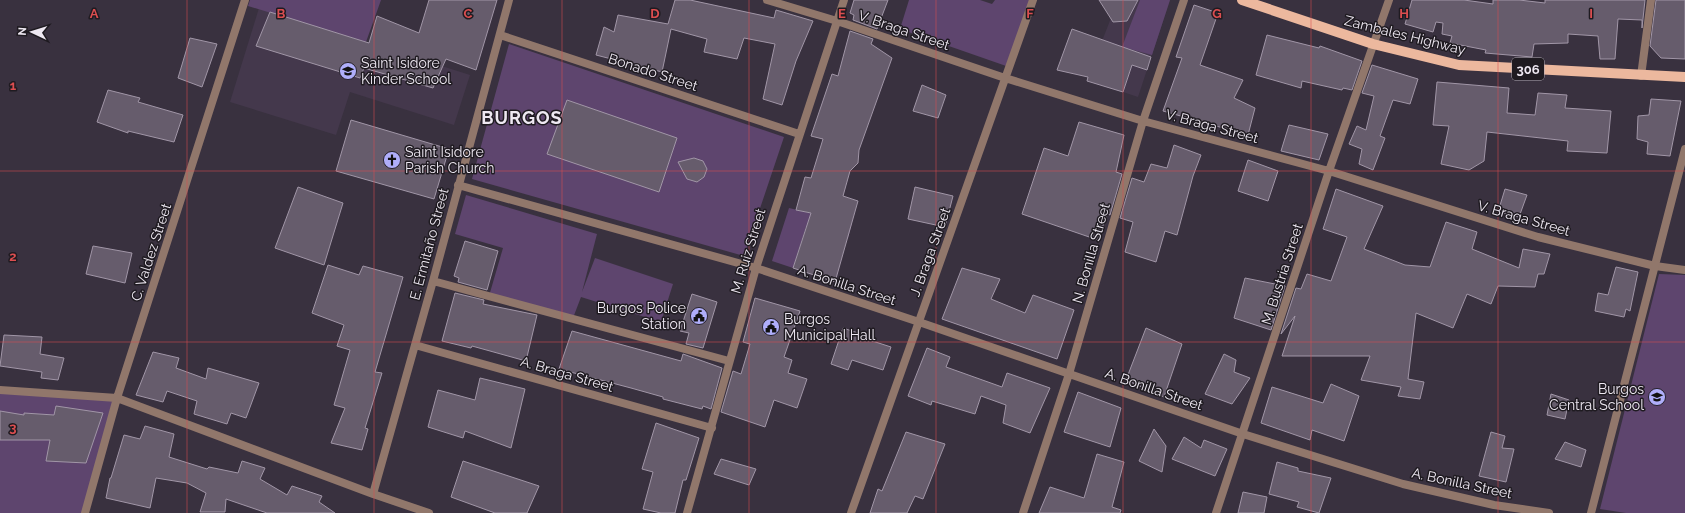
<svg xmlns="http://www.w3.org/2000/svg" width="1685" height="513" font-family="Raleway,sans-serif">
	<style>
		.built { fill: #44384c }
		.green { fill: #5e456e }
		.building { fill: #665c6c; stroke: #a196a7 }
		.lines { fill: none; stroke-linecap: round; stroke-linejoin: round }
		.service { stroke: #91776b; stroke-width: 8 }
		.minor { stroke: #91776b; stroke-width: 8 }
		.primary { stroke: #ecb89e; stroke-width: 10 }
		.grid { fill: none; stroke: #db4e50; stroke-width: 1; stroke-opacity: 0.55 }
		.labels { text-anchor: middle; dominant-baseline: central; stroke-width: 3; stroke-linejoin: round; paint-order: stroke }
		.shield { fill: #1f1b21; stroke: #b0aab3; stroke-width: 1 }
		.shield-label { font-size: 13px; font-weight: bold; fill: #eee8f2 }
		.street-label { font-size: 14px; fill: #eee8f2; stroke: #1f1b21 }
		.poi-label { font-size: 14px; fill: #eee8f2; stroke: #1f1b21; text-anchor: start }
		.district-label { font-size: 18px; font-weight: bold; letter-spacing: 1px; fill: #eee8f2; stroke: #1f1b21 }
		.grid-label { font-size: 13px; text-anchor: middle; font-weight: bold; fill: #db4e50; stroke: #1f1b21; stroke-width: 3; stroke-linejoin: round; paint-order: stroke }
	</style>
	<rect width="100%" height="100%" fill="#39313f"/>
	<path class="built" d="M1118,0H1170L1138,97L1123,92L1130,70L1095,59Z
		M259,8L470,75L454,125L350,92L336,135L230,102Z"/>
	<path class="green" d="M250,0H381L366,42L248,6Z
		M909,0H980L992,4L995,0H1033L1009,67L900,29Z
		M1140,0H1170L1152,55L1122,47Z
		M509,44L784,137L744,256L472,179Z
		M466,195L597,234L582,292L595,258L673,284L661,322L581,297L573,318L489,296L503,248L455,234Z
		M789,208L852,223L848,238L806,227L793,268L772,261Z
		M1659,274L1685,275V513H1626L1600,509Z
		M0,392L117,398L82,513H0Z"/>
	<path class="building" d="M429,0H497L476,70L446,59L433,88L364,68L360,78L256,46L270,12L369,43L377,16L419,33Z
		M675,0H690L774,18L776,10L813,21L796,61L782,105L763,99L775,44L744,38L737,59L704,52L707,39L671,29L662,72L596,55L604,27L614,32L618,15L668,24Z
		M854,0H888L877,29L853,20L854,15L850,13Z
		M1099,0H1138L1127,21L1113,22Z
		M1412,0H1464L1493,4V0H1519L1545,3V0H1645L1642,28V20L1618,19L1615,59H1600L1598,36L1568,34V43L1534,44L1532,57L1485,53L1486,50L1450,43L1452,36L1442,34L1443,23L1436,22L1433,32L1405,24Z
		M1656,0H1685V59L1661,58L1650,46Z
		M1194,5L1218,13L1200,65L1243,80L1234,98L1255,108L1248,135L1163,111L1182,58L1176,57Z
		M1072,29L1151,57L1147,70L1132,65L1123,92L1087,81L1088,77L1057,70Z
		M850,31L873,39L871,44L892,58L859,150L858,163L850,171L843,196L858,201L835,282L793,268L811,213L796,210L805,177L811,178L823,139L811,136L832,74L838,76Z
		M1267,35L1319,48L1320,46L1362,61L1352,90L1343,88L1342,90L1302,81L1301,88L1256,75Z
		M190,38L217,44L202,87L178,78Z
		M1372,65L1418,79L1410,104L1393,100L1380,136L1385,138L1373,170L1359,164L1362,149L1349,144L1357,126L1366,130L1374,96L1362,93Z
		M1437,82L1509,88L1507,113L1535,115L1538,93L1567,95L1565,108L1611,111L1607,153L1567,151L1568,141L1487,132L1484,161L1469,170L1441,164L1449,126L1433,125Z
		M922,85L946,95L938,118L913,111Z
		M108,90L140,98L138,102L183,115L174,142L128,131V133L97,122Z
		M1651,99L1681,101L1670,156L1647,154L1648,142L1637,139L1638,116L1649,115Z
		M567,100L677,138L659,192L547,154Z
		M351,120L449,149L434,199L336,171Z
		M1079,122L1124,135L1116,172L1122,174L1110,215L1107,214L1098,240L1022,214L1044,148L1068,156Z
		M1289,125L1328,134L1319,160L1281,151Z
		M1174,145L1201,155L1193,176L1177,235L1165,231L1156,262L1125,252L1133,222L1120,218L1132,178L1144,182L1151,164L1167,168Z
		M694,158L703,161L707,169L704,177L697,182L687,179L678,162Z
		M1248,160L1278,171L1268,201L1238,191Z
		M298,187L343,203L324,265L275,248Z
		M915,187L953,196L945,227L908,219Z
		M1336,189L1383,206L1364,249L1405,265L1430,267L1446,222L1477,232L1472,249L1519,268L1523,249L1550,254L1544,274H1538L1535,287L1498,286L1491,304L1467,294L1453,328L1416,313L1408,379L1424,382L1420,399L1398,396L1401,387L1361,380L1370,356H1282L1295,316L1281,334L1296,288L1301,289L1307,274L1331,281L1347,237L1323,229Z
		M1505,189L1527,195L1519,217L1498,212Z
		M465,241L498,251L487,290L458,282L459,278L454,276Z
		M93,246L132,253L125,283L86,274Z
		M328,265L359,275L363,266L403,277L375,372L382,373L365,428L368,429L362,450L331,443L345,408L334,405L350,350L337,346L344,325L312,313Z
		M1616,267L1638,272L1630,311L1626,309L1624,317L1595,311L1598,293L1608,295Z
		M962,268L1000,279L991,299L1025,313L1033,295L1074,310L1057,359L942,319Z
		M1245,278L1285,286L1271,330L1234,318Z
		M455,293L484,300L483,304L537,315L526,361L472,346L471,348L442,341Z
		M692,294L717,302L703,348L686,344L689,333L680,331Z
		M755,298L800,311L784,357L792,360L788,373L807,379L797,408L774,400L765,427L721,412L733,371L741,374L750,344L743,342Z
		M843,328L861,334L860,337L891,347L883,370L852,360L848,370L831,364Z
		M1146,328L1182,344L1164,397L1126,380Z
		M572,331L681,361L683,354L722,368L711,409L703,406L702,409L663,399V397L631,388L559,369Z
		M4,335L42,337L40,354L64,358L58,380L41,378L42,372L0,366Z
		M927,348L950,357L946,367L1002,387L1007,373L1050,388L1030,433L1003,423L1006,405L981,396L975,414L932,401L931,405L908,396Z
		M153,352L179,358L176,368L206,379L208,368L259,383L246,418L231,413L227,424L194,414L197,401L167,391L163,402L136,395Z
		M1224,354L1236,360L1234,372L1250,378L1232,404L1205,394Z
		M480,378L525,389L511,448L465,431L463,438L428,427L438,390L475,400Z
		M1331,384L1359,396L1344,441L1312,430L1310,440L1261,423L1272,387L1323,403Z
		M1078,392L1121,408L1110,447L1064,432Z
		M1551,394L1569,400L1565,419L1547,415Z
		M56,406L103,413L86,463L46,461L50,440H0V411L24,415V413L54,415Z
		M656,423L699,438L686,480H683L675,513H661L643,509L653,472L642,469Z
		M145,426L174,434L169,457L207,469L209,467L238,473L242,461L265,468L260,479L287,495L292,486L322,496L319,502L335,513H267L226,499L225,512H200L206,493L187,483L156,478L150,508L106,498L110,478H111L124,435L140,439Z
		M1154,429L1166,446L1162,472L1139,461Z
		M906,432L945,444L923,499L915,496L907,513H870L878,489L882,491Z
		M1491,432L1505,436L1502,448L1514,449L1506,482L1479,476Z
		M1184,437L1201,448L1204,440L1227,449L1215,476L1172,459Z
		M1565,442L1586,450L1581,467L1555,459Z
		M1097,454L1124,462L1112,507L1121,510L1120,513H1039L1050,487L1084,498Z
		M721,459L756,469L749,485L714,474Z
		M463,461L539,486L527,513H495L451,497Z
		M1277,462L1298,468V471L1331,478L1319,513L1297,507L1299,502L1269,494Z
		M1243,492L1267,497L1264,513H1238Z"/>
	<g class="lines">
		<path class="service" d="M1655,266L1685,270"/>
		<path class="minor" d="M767,0L837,21L1005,78L1143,121L1329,171L1538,237L1655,266
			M500,35L799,134
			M1641,76L1651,0
			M458,185L756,268L919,322L1243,434L1403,484L1494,505L1549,513
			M433,281L729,361
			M415,345L712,428
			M0,390L117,398L373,494L429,513
			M373,494L433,281L509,0
			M85,513L117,398L245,0
			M687,513L756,268L844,0
			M851,513L1033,0
			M1023,513L1069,374L1143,121L1184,0
			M1216,513L1329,171L1389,0
			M1591,513L1685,149"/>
		<path class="primary" d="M1242,0L1373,44L1459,65L1685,77"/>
	</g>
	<path class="grid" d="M187,0V513M374,0V513M562,0V513M749,0V513M936,0V513M1123,0V513M1311,0V513M1498,0V513M0,171H1685M0,342H1685"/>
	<defs>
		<g id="school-disc" transform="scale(0.9)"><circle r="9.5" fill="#afaefa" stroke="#1f1b21"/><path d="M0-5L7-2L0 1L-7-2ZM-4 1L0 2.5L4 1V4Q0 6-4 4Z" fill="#111"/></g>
		<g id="church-disc" transform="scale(0.9)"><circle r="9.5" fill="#afaefa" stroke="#1f1b21"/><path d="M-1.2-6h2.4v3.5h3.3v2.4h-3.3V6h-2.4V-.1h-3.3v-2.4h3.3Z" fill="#111"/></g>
		<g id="civic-disc" transform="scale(0.9)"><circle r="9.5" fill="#afaefa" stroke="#1f1b21"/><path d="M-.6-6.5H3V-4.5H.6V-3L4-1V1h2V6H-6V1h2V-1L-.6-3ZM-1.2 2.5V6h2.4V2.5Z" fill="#111"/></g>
	</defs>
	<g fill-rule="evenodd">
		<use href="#school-disc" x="348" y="71"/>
		<use href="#church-disc" x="392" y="160"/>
		<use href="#civic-disc" x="699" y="316"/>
		<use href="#civic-disc" x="771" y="327"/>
		<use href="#school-disc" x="1657" y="397"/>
	</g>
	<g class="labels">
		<rect class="shield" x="1512" y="58" width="32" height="22" rx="3"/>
		<g class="shield-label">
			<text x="1528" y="69">306</text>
		</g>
		<g class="street-label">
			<text transform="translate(904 30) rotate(19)">V. Braga Street</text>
			<text transform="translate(1405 35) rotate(14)">Zambales Highway</text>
			<text transform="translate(653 72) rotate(18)">Bonado Street</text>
			<text transform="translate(1212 126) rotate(15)">V. Braga Street</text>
			<text transform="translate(1524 218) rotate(16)">V. Braga Street</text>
			<text transform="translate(429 244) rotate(-75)">E. Ermitaño Street</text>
			<text transform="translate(748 251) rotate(-73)">M. Ruiz Street</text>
			<text transform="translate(151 252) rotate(-72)">C. Valdez Street</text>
			<text transform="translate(930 252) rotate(-70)">J. Braga Street</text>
			<text transform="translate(1091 253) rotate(-74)">N. Bonilla Street</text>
			<text transform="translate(1282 274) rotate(-72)">M. Bustria Street</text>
			<text transform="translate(847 285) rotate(18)">A. Bonilla Street</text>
			<text transform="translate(567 374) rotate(16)">A. Braga Street</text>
			<text transform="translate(1154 389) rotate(19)">A. Bonilla Street</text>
			<text transform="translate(1462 483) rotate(12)">A. Bonilla Street</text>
		</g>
		<g class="poi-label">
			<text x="361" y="63">Saint Isidore<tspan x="361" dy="16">Kinder School</tspan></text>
			<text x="405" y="152">Saint Isidore<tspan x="405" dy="16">Parish Church</tspan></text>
			<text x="686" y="308" text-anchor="end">Burgos Police<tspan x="686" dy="16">Station</tspan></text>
			<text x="784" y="319">Burgos<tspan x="784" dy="16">Municipal Hall</tspan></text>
			<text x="1644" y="389" text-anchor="end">Burgos<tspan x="1644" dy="16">Central School</tspan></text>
		</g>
		<g class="district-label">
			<text x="522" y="117">BURGOS</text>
		</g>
	</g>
	<g class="grid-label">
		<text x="94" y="18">A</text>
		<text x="281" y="18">B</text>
		<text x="468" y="18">C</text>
		<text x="655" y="18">D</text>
		<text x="842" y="18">E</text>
		<text x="1030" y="18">F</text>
		<text x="1217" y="18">G</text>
		<text x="1404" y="18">H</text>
		<text x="1591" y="18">I</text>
		<text x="13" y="90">1</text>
		<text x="13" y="261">2</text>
		<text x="13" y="432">3</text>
	</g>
	<g transform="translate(32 32) rotate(274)" stroke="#1f1b21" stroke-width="3" paint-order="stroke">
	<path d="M0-3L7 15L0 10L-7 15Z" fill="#eee8f2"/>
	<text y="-6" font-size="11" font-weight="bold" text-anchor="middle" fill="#eee8f2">N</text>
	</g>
</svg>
